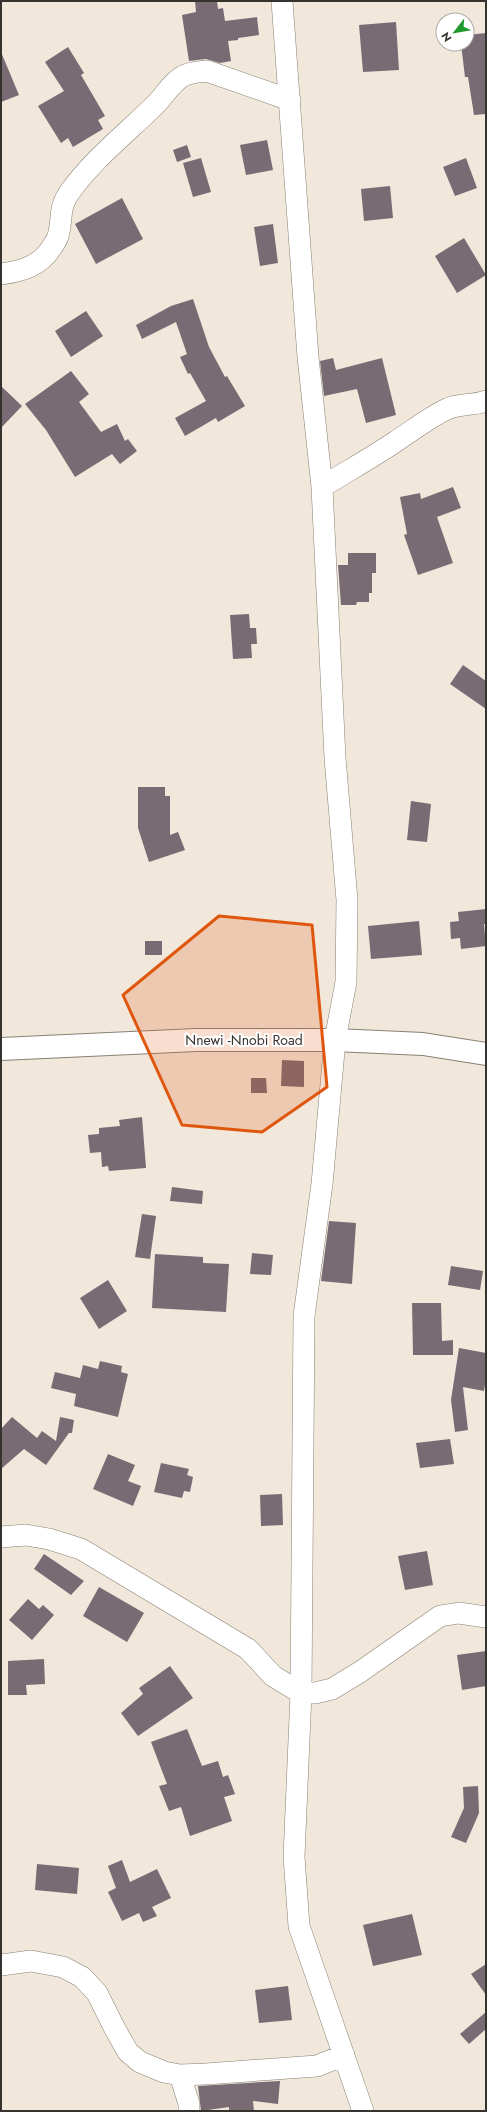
<svg xmlns="http://www.w3.org/2000/svg" width="487" height="2112" font-family="Jost,sans-serif">
	<style>
		.building { fill: #786b74 }
		.lines { fill: none; stroke-linecap: round; stroke-linejoin: round }
		.minor-casing { stroke: #888074; stroke-width: 22 }
		.major-casing { stroke: #888074; stroke-width: 24 }
		.minor { stroke: #fff; stroke-width: 21 }
		.major { stroke: #fff; stroke-width: 22 }
		.marked { fill: #df570e; fill-opacity: 0.2; stroke: #df570e; stroke-width: 3; stroke-linejoin: round }
		.labels { text-anchor: middle; dominant-baseline: central; stroke-width: 4; stroke-linejoin: round; paint-order: stroke }
		.street-label { font-size: 14px; fill: #36322d; stroke: #fff }
	</style>
	<rect width="100%" height="100%" fill="#f1e7da"/>
	<path class="building" d="M195,1H217L218,9L223,8L225,21L257,17L259,35L238,38V40L228,41L231,61L220,63L206,59L189,61L182,15L196,12Z
		M396,22L399,70L363,72L359,25Z
		M486,33V114L474,115L468,77H465L461,44H467V35Z
		M68,47L84,73L81,75L105,116L98,120L103,129L73,147L68,138L61,143L38,106L64,91L45,62Z
		M1,52L19,95L1,102Z
		M267,140L273,170L246,175L240,145Z
		M187,145L191,157L177,162L173,150Z
		M201,158L211,192L193,197L183,163Z
		M466,158L477,188L455,196L443,167Z
		M390,186L393,218L364,221L361,189Z
		M122,198L143,239L96,264L75,224Z
		M273,224L278,263L260,266L254,227Z
		M464,238L486,275L457,293L435,256Z
		M193,299L209,347L225,377L227,376L245,406L218,422L216,418L185,436L175,418L206,401L190,373L188,374L180,357L187,354L176,322L142,339L136,325L171,306Z
		M86,311L103,336L71,357L55,331Z
		M333,358L336,370L382,358L396,415L366,423L357,389L324,396L320,361Z
		M71,371L89,394L79,402L101,432L117,424L125,441L128,439L137,451L120,464L112,454L75,477L46,430L25,404Z
		M1,386L22,406L1,428Z
		M453,487L461,508L437,517L453,563L418,575L404,535L407,534L400,497L420,493L421,499Z
		M348,553H376V573H372V593H369V602H357L356,605H341L338,565H348Z
		M249,614L250,628H256L257,644H251L252,658L233,659L230,615Z
		M463,665L486,681V709L450,684Z
		M138,787H165V796H170V835L178,832L185,850L149,862L138,828Z
		M411,801L431,804L427,842L407,840Z
		M486,909V924H484L486,946L461,949L460,938L451,939L450,922L459,921L458,912Z
		M419,921L422,955L371,959L368,926Z
		M145,941H162V955H145Z
		M282,1060L304,1061V1087L281,1086Z
		M251,1078H266L267,1093H251Z
		M142,1117L146,1168L109,1171L108,1166L102,1167L101,1152L90,1153L88,1135L99,1134V1128L120,1126L119,1120Z
		M172,1187L203,1191L202,1204L170,1201Z
		M142,1214L156,1216L150,1259L135,1257Z
		M329,1221L356,1223L352,1284L321,1281Z
		M252,1253L273,1255L271,1275L250,1274Z
		M155,1254L203,1257V1263L229,1264L226,1312L152,1308Z
		M451,1266L483,1271L480,1290L448,1285Z
		M108,1280L127,1311L99,1329L80,1298Z
		M412,1303H441L442,1341L453,1340V1355H413Z
		M459,1348L486,1353V1378L484,1391L463,1387L468,1430L455,1432L451,1400Z
		M100,1361L122,1366L121,1372L128,1374L118,1417L74,1406L76,1394L51,1388L55,1372L80,1378L83,1365L98,1369Z
		M12,1417L37,1438L42,1431L56,1441L60,1417L74,1420L72,1433H69L46,1465L24,1449L1,1469V1429Z
		M450,1439L454,1464L420,1468L416,1443Z
		M108,1454L135,1465L128,1481L141,1486L133,1506L93,1489Z
		M161,1463L189,1469L187,1475L193,1477L190,1492L184,1491L182,1498L154,1492Z
		M282,1494L283,1525L261,1526L260,1495Z
		M427,1551L433,1585L405,1590L398,1556Z
		M44,1554L84,1581L71,1595L34,1569Z
		M99,1587L144,1613L127,1642L83,1616Z
		M28,1599L39,1609L43,1605L54,1615L32,1640L9,1620Z
		M486,1651V1686L462,1690L457,1655Z
		M44,1659L45,1684L26,1685L27,1695H8V1661Z
		M170,1666L193,1698L138,1736L121,1713L143,1694L139,1688Z
		M187,1729L202,1766L218,1761L223,1777L228,1775L235,1794L224,1797L232,1821L190,1836L181,1807L169,1811L159,1786L167,1784L151,1742Z
		M478,1786L479,1813L466,1843L451,1837L464,1808L463,1787Z
		M122,1860L130,1882L157,1869L171,1898L152,1907L157,1916L143,1922L139,1913L122,1921L108,1892L116,1888L108,1866Z
		M37,1864L79,1868L77,1894L35,1890Z
		M412,1914L422,1955L373,1966L363,1925Z
		M486,1964V1995L471,1974Z
		M288,1986L292,2020L259,2023L255,1990Z
		M486,2012V2029L469,2044L460,2034Z
		M280,2081L278,2104L253,2101L254,2111H229V2107L201,2111L198,2086Z"/>
	<g class="lines">
		<g class="minor-casing">
			<path id="minor" d="M282,1L308,357L322,487L335,758L347,900L346,982L335,1040L322,1184L304,1316L301,1693L294,1857L299,1926L363,2111
				M1,274C23,271 40,266 52,247C54,244 57,240 58,236C63,220 58,209 69,193C93,159 127,133 156,104C165,95 172,82 183,76C191,72 199,72 207,71L290,100
				M322,487C346,472 371,458 395,442C412,431 428,418 447,409C460,403 473,406 486,401
				M1,1537L26,1535L49,1539L81,1549L248,1649L273,1676L301,1693H315L332,1689L360,1672L440,1616L459,1613L486,1617
				M1,1965L31,1961L63,1967L82,1977L97,1993L115,2029L128,2052L140,2062L164,2072L180,2075L206,2074L317,2066L344,2055
				M180,2075L189,2104V2111"/>
		</g>
		<g class="major-casing">
			<path id="major" d="M1,1049L196,1040H335L423,1044L486,1054"/>
		</g>
		<use href="#minor" class="minor"/>
		<use href="#major" class="major"/>
	</g>
	<path class="marked" d="M219,916L312,925L327,1087L262,1132L182,1125L123,995Z"/>
	<g class="labels">
		<g class="street-label">
			<text x="244" y="1040">Nnewi -Nnobi Road</text>
		</g>
	</g>
	<rect width="487" height="2112" fill="none" stroke="#36322d" stroke-width="4"/>
	<g transform="translate(455 32) rotate(239)"><circle r="19" fill="#ffffff" stroke="#afadab"/>
	<path d="M0-3L7 15L0 10L-7 15Z" fill="#1f9a2d"/>
	<text y="-6" font-size="11" font-weight="bold" text-anchor="middle" fill="#36322d">N</text>
	</g>
</svg>
